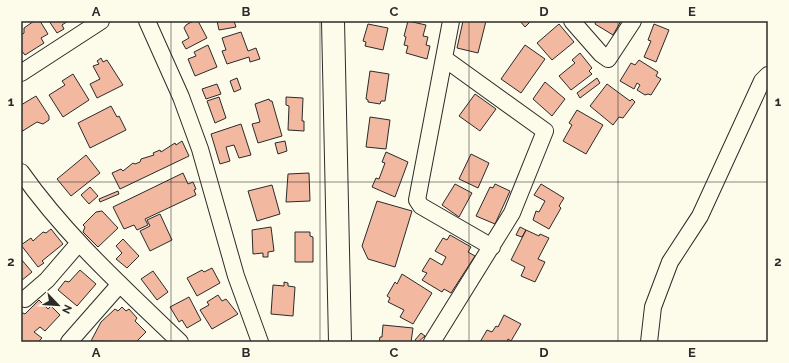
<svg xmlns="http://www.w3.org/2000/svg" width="789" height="363" font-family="Raleway,sans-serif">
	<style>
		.building { fill: #f2b8a0; stroke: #2b2b2b }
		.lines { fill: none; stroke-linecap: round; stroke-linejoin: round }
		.street-casing { stroke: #2b2b2b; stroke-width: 18 }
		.secondary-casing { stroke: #2b2b2b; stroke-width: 24 }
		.street { stroke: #fdfbea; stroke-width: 16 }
		.secondary { stroke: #fdfbea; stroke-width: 22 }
		.grid { fill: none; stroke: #2b2b2b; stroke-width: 1; stroke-opacity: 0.55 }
		.neatline { fill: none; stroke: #2b2b2b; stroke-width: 1.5 }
		.grid-label { font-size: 13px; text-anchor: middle; font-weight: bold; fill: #2b2b2b }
	</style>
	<rect width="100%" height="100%" fill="#fdfbea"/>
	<path class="building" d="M34,21H40L48,34L41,38L44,43L25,55L21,50V35L24,33V28Z
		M49,21H68L62,25L64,29L57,33Z
		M193,21H198L207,38L186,49L182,42L189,38L184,28L186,25Z
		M217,21H234L236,27L219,30Z
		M408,21L426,25L423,36L428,37L426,45L430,46L427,59L406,53L408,46L404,45L406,37L404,36Z
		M463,21H486L478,53L457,48Z
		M520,21H531L525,27Z
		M596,21H621L613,35L595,24Z
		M368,24L388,28L383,50L365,46L366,42L363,41Z
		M559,24L574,42L552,60L537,43Z
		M654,24L669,30L656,62L644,57L651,41L648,40Z
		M241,32L248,51L256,48L260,59L250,62L249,57L227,64L222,51L226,50L222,38Z
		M208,45L217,67L195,76L188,59L196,56L194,52Z
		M525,45L545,59L521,93L501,79Z
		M580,53L592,68L589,71L592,74L571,90L559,76L575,63L572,60Z
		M101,58L103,62L107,60L123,85L97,98L90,84L100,79L93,66L99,64L97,61Z
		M639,60L658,72L656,76L661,79L651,95L648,94L645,95L637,90L640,85L637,83L634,89L620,81L631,63L635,65Z
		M370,71L389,74L385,101H381L380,104L368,102V100L366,99Z
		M73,74L89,100L63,117L49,95L65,85L62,81Z
		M237,78L241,89L234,92L230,81Z
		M597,78L600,83L580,98L577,93Z
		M545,82L565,99L552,116L533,99Z
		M217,84L221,94L206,99L202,89Z
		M607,84L630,101L632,99L635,102L623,118L619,117L613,125L590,106Z
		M475,94L496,109L480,131L459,116Z
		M36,96L49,116V120L43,124L37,122L21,132V105Z
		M219,97L226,118L215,123L207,101Z
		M286,97L303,98L302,121H304V131L288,130L289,106L286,105Z
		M269,99L270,101H272L282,136L258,143L252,124L260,122L255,104Z
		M111,106L117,117L119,116L126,130L90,148L78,123Z
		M577,110L603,125L586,154L563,141L572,125L569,123Z
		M370,117L390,120L386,149L366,147Z
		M241,124L251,155L239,158L234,145L226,147L230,161L220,164L211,134Z
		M182,141L189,156L120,189L112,173L121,169L123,171L133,163L135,164L140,162L141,159L154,155L153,153L160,150L161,152L175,143L176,145Z
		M285,141L287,151L278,154L275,143Z
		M386,152L408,162L395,197L372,187L376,178L379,179L385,163L382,162Z
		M471,154L489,163L478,188L459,179Z
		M86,155L100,173L71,196L57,179Z
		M183,173L188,184L193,182L196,189L194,190L196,195L145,219L148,225L137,230L134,225L124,229L113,207Z
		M309,173L310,201L286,202L288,174Z
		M455,184L472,193L459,217L442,205Z
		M495,184L510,191L495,224L476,216L490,187L493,188Z
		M541,184L564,198L559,206L561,208L549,229L533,220L536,211L539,212L545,201L534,195Z
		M272,185L280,214L257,221L248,191Z
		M90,187L98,196L89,204L81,195Z
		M118,191L119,194L100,202L99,199Z
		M377,201L412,211L395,267L368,259L362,246Z
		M102,211L118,228L98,247L83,232L85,227L83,225L96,212Z
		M160,214L172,240L150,251L140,231L150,226L147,220Z
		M271,227L274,251L268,252V257H263V253L253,254L252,230Z
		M520,227L526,230L522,237L516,235Z
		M51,229L63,244L42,261L44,263L38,267L21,245L31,238L33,241L43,232L46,233Z
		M526,230L539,236L540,234L549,238L538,259L545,262L535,282L521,276L525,267L511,260Z
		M295,232H310V236L313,237V262H295Z
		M450,235L471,247L468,252L475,256L451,293L444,289L442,292L422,280L427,273L422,271L430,258L442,265L446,257L435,251L443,238L447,240Z
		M123,239L139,256L127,268L116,259L122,253L116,246Z
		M21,259L32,272L21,281Z
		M212,268L220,283L197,296L187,278L202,270L204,272Z
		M80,270L96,284L77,306L58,290L65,281L69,282Z
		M153,271L168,292L157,300L141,279Z
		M402,274L432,293L413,324L400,317L404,310L388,302L390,298L387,296L395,282L397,284Z
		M284,282L288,283V286L295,287L293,316L271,314L273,285L284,286Z
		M218,295L222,301L226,299L238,314L212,329L200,310L209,305L207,302Z
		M189,297L201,320L187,328L182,320L179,322L170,307Z
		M39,300L48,309L51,306L60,315L45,331L40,327L34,332L42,338L38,342H21V314L23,313L25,314Z
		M122,307L126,311L129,309L137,318L135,321L146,332L136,342L91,341L101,322L115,309L118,311Z
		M504,315L521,324L511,341L508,339L507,342H480L487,330L492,332L496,326L498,327Z
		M383,325L413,328L411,342H379L380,337H382Z
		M421,333L425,336L418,342L415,340Z"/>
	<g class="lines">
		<g class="street-casing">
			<path id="street" d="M147,21L181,97L200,149L236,276L260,342
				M451,21L417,200L421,206L492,247
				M572,21L601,54L608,59L633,21
				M21,73L101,21
				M21,172C66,236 124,288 180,342
				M25,299L47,280L78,244
				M69,342L120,284
				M432,342L512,213L545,131L445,59
				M649,342L653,307L670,262L700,216L762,81L768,75"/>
		</g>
		<g class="secondary-casing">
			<path id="secondary" d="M333,21L340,342"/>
		</g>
		<use href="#street" class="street"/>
		<use href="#secondary" class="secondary"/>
	</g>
	<path class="grid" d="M171,21V342M320,21V342M469,21V342M618,21V342M21,182H768"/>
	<rect width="789" height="363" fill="none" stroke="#fdfbea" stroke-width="44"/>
	<g transform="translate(58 305) rotate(115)" stroke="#fdfbea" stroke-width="3" paint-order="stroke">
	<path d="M0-3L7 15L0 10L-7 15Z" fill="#2b2b2b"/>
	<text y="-6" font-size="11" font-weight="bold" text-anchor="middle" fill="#2b2b2b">N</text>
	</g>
	<rect x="22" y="22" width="745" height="319" class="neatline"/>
	<g class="grid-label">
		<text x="96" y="16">A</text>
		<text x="246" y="16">B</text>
		<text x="394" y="16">C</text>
		<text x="544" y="16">D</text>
		<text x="692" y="16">E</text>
		<text x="11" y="106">1</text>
		<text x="778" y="106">1</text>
		<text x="11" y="266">2</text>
		<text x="778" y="266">2</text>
		<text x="96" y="357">A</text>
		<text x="246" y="357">B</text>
		<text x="394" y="357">C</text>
		<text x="544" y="357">D</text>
		<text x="692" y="357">E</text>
	</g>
</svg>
